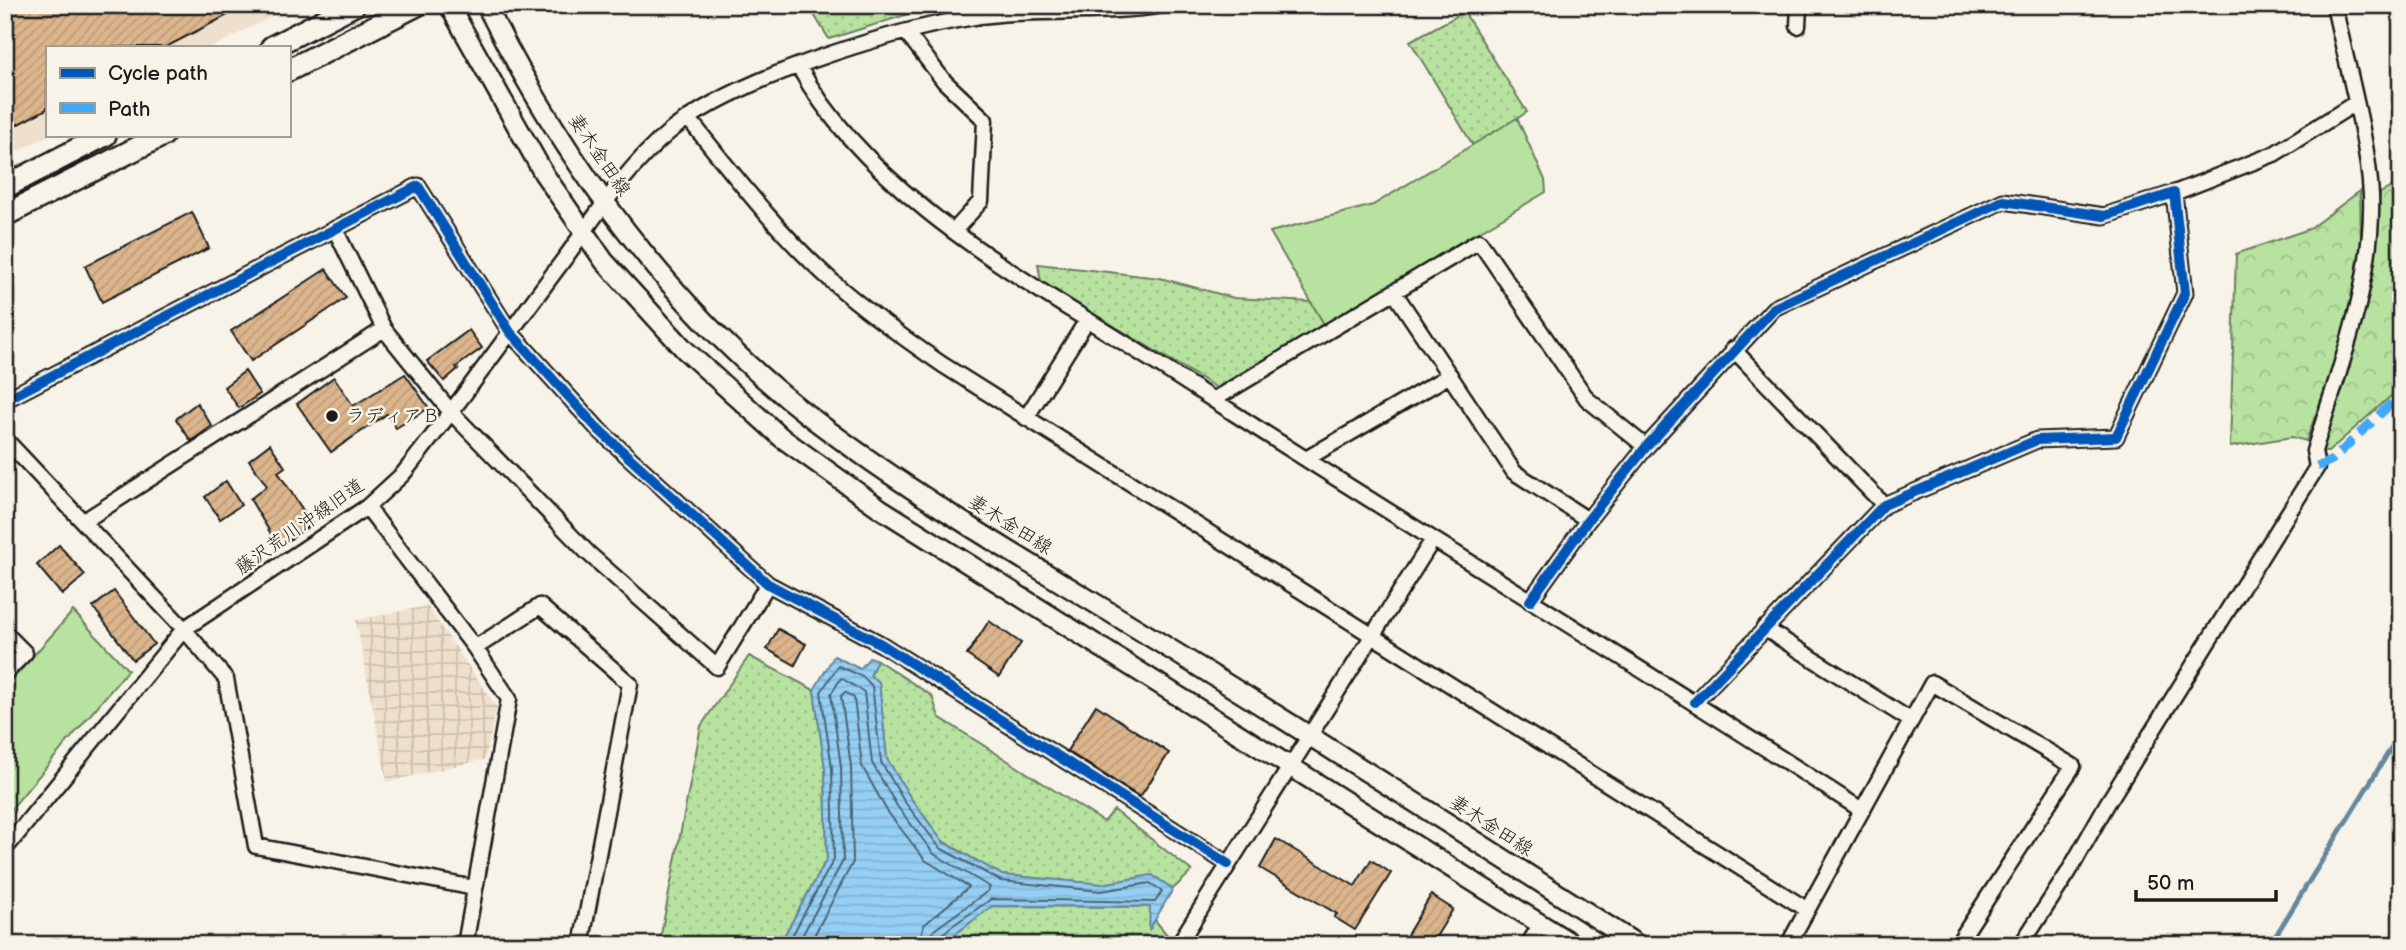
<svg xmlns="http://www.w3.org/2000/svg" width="2406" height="950" font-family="'Balsamiq Sans','Klee One',sans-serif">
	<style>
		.built { fill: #efe0cd }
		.industrial { fill: url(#industrial-grid) }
		.grass { fill: url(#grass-dots); stroke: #6a7f5e; stroke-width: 2 }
		.forest { fill: url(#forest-crowns); stroke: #6a7f5e; stroke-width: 2 }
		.green { fill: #b8e29f; stroke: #6a7f5e; stroke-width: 2 }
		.water { fill: url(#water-rules); stroke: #65879e; stroke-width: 2 }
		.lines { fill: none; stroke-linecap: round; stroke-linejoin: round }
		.shore { stroke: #4c6472; stroke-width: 2 }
		.stream { stroke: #65879e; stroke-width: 5 }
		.building { fill: url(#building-hatch); stroke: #1c1c1c; stroke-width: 2 }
		.minor-casing { stroke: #1c1c1c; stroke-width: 19 }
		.tertiary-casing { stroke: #1c1c1c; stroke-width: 23 }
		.secondary-casing { stroke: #1c1c1c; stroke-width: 26 }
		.minor { stroke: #f7f3e8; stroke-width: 14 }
		.tertiary { stroke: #f7f3e8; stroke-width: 18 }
		.secondary { stroke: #f7f3e8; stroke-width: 21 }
		.quiet { stroke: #3fa9f5; stroke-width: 9; stroke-dasharray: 18 9; stroke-linecap: butt }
		.cycleway-casing { stroke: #f7f3e8; stroke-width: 15 }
		.cycleway { stroke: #0057b8; stroke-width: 10 }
		.poi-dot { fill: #1c1c1c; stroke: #f7f3e8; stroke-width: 2.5 }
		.labels { text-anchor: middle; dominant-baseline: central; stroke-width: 5; stroke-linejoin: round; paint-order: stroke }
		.street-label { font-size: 19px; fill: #1c1c1c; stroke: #f7f3e8 }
		.poi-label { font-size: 19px; fill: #1c1c1c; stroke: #f7f3e8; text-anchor: start }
	</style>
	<defs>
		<pattern id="industrial-grid" width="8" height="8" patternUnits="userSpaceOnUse" patternTransform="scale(1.75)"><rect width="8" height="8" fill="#efe0cd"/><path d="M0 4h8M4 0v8" fill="none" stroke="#ccc0af"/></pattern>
		<pattern id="grass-dots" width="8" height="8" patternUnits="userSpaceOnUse" patternTransform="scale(1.75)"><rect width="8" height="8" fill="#b8e29f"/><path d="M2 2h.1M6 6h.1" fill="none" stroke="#9ec188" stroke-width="1.8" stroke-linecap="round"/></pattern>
		<pattern id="forest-crowns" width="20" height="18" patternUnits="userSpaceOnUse" patternTransform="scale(1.75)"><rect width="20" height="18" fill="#b8e29f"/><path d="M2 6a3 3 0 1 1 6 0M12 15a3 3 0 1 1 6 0" fill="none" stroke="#9ec188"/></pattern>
		<pattern id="water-rules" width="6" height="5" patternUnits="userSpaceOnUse" patternTransform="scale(1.75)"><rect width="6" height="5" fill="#95cff4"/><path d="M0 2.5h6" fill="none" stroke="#80b1d1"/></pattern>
		<pattern id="building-hatch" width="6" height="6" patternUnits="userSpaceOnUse" patternTransform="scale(1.75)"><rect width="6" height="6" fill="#dcb58d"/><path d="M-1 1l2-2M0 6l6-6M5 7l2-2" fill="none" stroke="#bc9b79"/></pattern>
	</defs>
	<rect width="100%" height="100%" fill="#f7f3e8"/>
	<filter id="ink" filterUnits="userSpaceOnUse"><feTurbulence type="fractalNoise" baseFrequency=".0143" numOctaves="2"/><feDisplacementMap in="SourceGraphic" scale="14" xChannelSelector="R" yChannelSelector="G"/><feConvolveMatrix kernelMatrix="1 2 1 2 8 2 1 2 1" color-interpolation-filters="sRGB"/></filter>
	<g filter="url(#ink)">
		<path class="built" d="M5,5H293L213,47H47L49,135L5,158Z"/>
		<path class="industrial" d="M427,606L497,707L485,759L387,782L356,620Z"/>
		<path class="grass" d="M808,5H949L918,11L829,39Z
			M1464,12L1527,112L1474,147L1410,41Z
			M1038,264L1160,278L1234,298L1311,302L1324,324L1217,388L1041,282Z
			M749,656L814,690L825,768L827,859L779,945H659L701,726Z
			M877,660L932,696L939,717L1104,822L1114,810L1192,871L1173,889L1152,875L1102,884L1002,875L943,841L910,797L887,759L879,682L870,676Z
			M992,906L1151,907L1150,928L1155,920L1168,936L1165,945H941Z"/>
		<path class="forest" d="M2401,182V387L2328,452H2321L2354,346L2377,242L2380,193Z
			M2360,191L2361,242L2348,325L2306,441L2292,437L2230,447L2236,254L2309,229Z"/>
		<path class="green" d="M1517,118L1545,180L1546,192L1324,324L1270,232L1373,205Z
			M73,611L128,670L11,809L5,803V688Z"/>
		<path class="water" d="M834,656L860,669L870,657L877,660L870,676L879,682L887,759L910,797L943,842L1002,875L1102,884L1152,875L1173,889L1149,930L1150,907L992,906L941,945H779L827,859L825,768L814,690Z"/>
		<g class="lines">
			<path class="shore" d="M787,945L834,859L832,768L821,692L838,666L862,676L872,686L881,762L904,801L940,848L1001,881L1101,891L1150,883L1162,891L1155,902L991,899L952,926L939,937L937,945
				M797,945L843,861L841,767L831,694L841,678L864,692L872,763L897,806L934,854L990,887L988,891L934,930L928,945
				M809,945L853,862L851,766L841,696L845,692L854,698L862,766L887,811L925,860L969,887L924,925L918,945"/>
			<path class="stream" d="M2270,945L2401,732"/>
		</g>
		<path class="building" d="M5,5H247L166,47H47V109L5,131Z
			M192,212L209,248L102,302L85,266Z
			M326,269L346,298L251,361L231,331Z
			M469,330L482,348L456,367L458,369L444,381L427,361Z
			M245,371L260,394L239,408L224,387Z
			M405,374L429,408L396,428L387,414L331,452L297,404L334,377L353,406Z
			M197,403L212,426L191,441L176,419Z
			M270,444L285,467L278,472L312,524L279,547L250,499L267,486L249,460Z
			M226,481L241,505L220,519L205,497Z
			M59,545L85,575L62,595L37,565Z
			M114,591L154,644L133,660L93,607Z
			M989,621L1021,643L999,677L967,655Z
			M778,629L806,644L795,665L767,649Z
			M1096,705L1169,753L1140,797L1067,751Z
			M1276,839L1355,886L1371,860L1391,873L1355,930L1334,917L1337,914L1260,868Z
			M1431,895L1453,909L1431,945H1401Z"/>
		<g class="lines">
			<g class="minor-casing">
				<path id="minor" d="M1798,26L1799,5
					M906,32L944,81L985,120L981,201L954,231
					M799,67C858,175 984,257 1086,319C1136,350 1186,382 1235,414C1443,547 1653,675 1860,809
					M688,118C734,175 778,233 833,282C868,313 905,339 943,365L1806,909
					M2174,193L2274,154L2354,104
					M335,229L384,329L450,411L588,553L717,667L768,584
					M1394,292L1514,472L1588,520
					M1733,349L1884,505
					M5,400L418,186L510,332L598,429L768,584L881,644L1228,864
					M1213,400L1479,241L1587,399L1646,447
					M1026,418L1087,320
					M5,439L184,629L226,679L256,846L475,888
					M1306,459L1450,375
					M367,507L475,648L509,699L465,945
					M84,521L384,329
					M1530,601L1588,520L1646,447L1774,308L2003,201L2104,216L2174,193L2185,293L2116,437L2037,440L1884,505L1695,702
					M1764,628L1910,720
					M5,633L25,653L5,673
					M475,648L540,606L630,684L581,945
					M5,849L184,629L367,507L403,474C459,404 511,330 565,258C597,214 627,167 669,132C735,79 885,32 969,18C1033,7 1100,16 1164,5
					M1178,945L1432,541
					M1528,945L1541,924
					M1788,945L1932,683L2073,766L1957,945
					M2021,945L2068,873L2107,804L2317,467L2314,451C2339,369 2374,282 2371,195C2368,138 2346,63 2334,5"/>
			</g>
			<g class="tertiary-casing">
				<path id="tertiary" d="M449,5L544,174L604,261L685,350L782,438L881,509L1574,945
					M486,5C564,162 673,312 813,419C929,507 1059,580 1183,657C1336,751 1487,848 1638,945"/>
			</g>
			<g class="secondary-casing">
				<path id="secondary" d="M272,47L354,5
					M289,70L417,5
					M5,187L105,135
					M5,215L163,135"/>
			</g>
			<use href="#minor" class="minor"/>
			<use href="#tertiary" class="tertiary"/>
			<use href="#secondary" class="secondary"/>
			<path class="quiet" d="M2317,467L2332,460L2401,394"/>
			<g class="cycleway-casing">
				<path id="cycleway" d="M5,400L418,186L510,332L598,429L768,584L881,644L1228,864
					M1530,601L1588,520L1646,447L1774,308L2003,201L2104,216L2174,193L2185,293L2116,437L2037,440L1884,505L1695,702"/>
			</g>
			<use href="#cycleway" class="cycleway"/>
		</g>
	</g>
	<circle class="poi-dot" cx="332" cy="416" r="7"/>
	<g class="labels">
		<g class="street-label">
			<text transform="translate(599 155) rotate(56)">妻木金田線</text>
			<text transform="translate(1010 525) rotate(32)">妻木金田線</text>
			<text transform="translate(300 527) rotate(-35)">藤沢荒川沖線旧道</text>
			<text transform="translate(1491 826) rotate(33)">妻木金田線</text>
		</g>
		<g class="poi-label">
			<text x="346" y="416">ラディアＢ</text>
		</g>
	</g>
	<rect width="2406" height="950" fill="none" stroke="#f7f3e8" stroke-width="28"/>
	<rect x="14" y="14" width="2378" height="922" fill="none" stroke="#1c1c1c" stroke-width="2.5" filter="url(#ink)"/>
	<rect x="46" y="46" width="245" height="91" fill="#f7f3e8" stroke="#9f9d96" stroke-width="2"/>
	<rect x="60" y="68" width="35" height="10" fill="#0057b8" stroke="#9f9d96" stroke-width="2"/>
	<text x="108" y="80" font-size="21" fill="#1c1c1c">Cycle path</text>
	<rect x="60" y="103" width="35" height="10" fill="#3fa9f5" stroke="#9f9d96" stroke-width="2"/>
	<text x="108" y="116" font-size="21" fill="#1c1c1c">Path</text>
	<path d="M2136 890v10h140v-10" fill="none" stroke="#1c1c1c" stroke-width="3.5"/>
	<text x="2147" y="890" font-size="21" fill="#1c1c1c" stroke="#f7f3e8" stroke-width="5" paint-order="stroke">50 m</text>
</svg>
